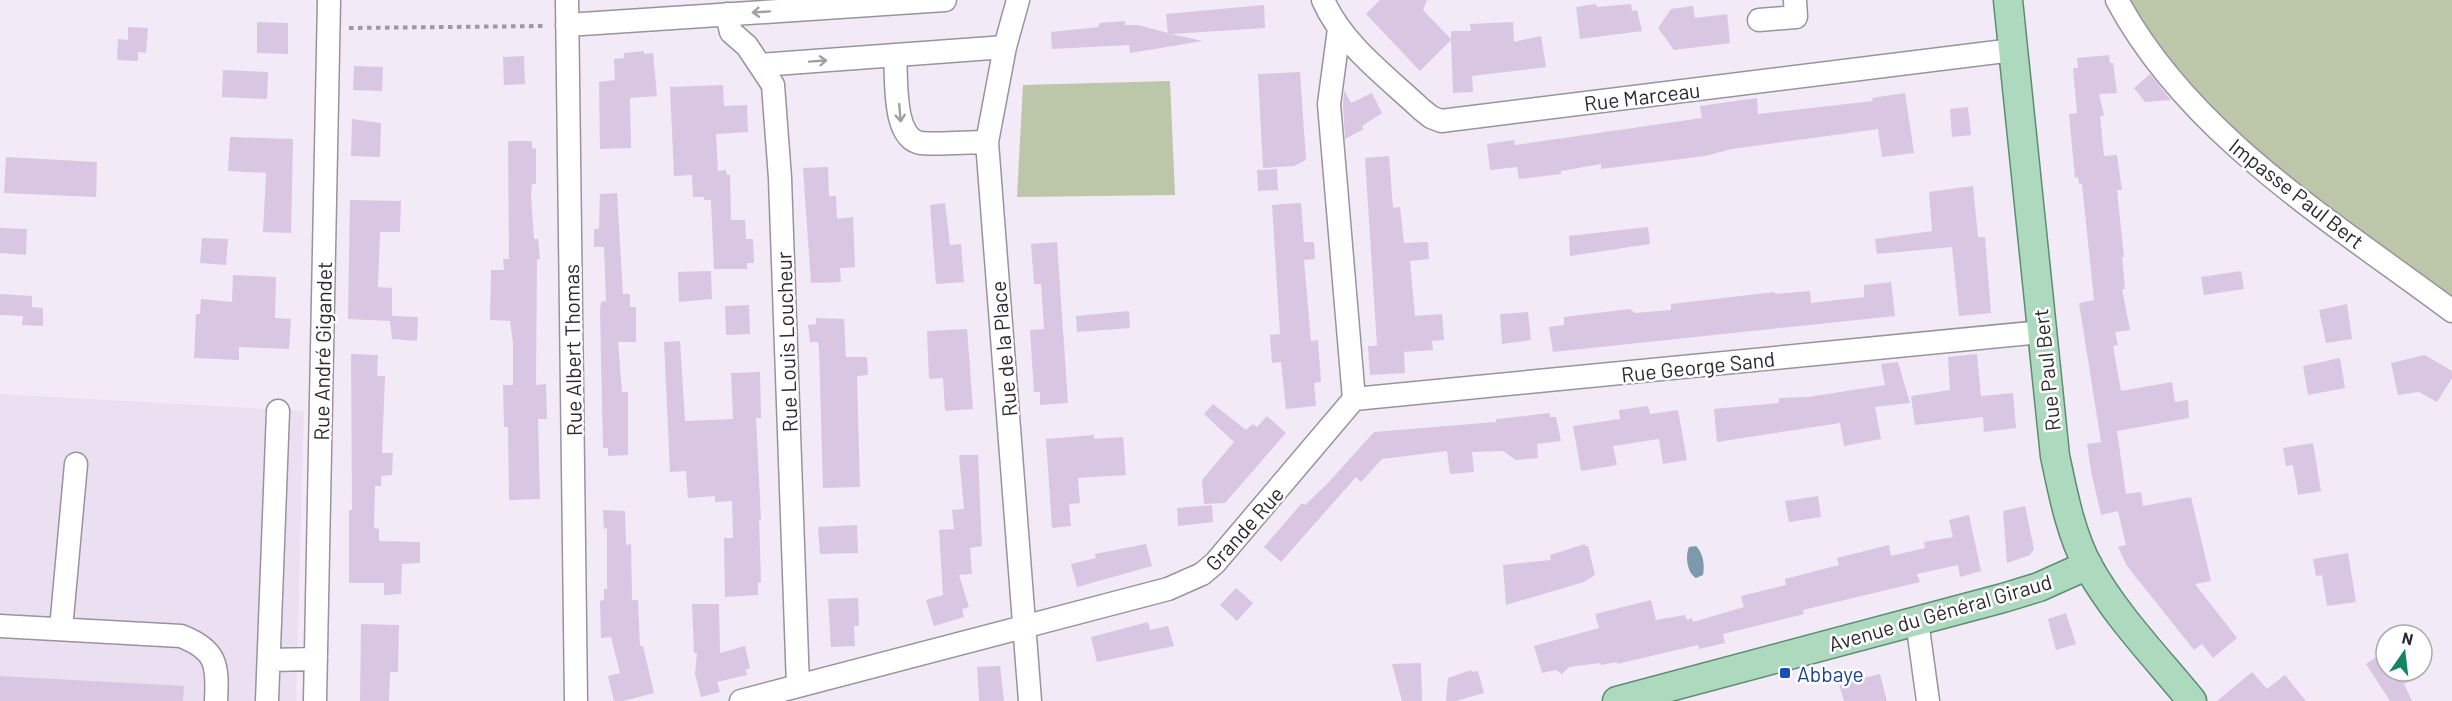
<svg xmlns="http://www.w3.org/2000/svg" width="2452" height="701" font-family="Barlow,sans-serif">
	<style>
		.built { fill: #ebdff2 }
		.green { fill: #bcc7a9 }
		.water { fill: #7b9bac }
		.building { fill: #d9c6e3 }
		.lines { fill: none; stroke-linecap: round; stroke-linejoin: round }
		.minor-casing { stroke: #9a939e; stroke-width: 25 }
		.major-casing { stroke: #5d8c70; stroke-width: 31 }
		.path { stroke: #9e98a1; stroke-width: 4; stroke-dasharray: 4.5 4.5; stroke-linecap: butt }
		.minor { stroke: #fff; stroke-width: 22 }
		.major { stroke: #addabe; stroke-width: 28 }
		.oneway { stroke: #a09fa1 }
		.transit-dot { fill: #1a4fb4; stroke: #fff; stroke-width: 2 }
		.labels { text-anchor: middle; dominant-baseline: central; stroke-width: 5; stroke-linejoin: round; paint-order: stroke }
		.street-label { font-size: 21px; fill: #2d2a2f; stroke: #fff }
		.transit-label { font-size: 21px; fill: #164399; stroke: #fff; text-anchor: start }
	</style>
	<rect width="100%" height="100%" fill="#f2eaf6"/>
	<path class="built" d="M0,394L304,411L296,701H0Z"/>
	<path class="green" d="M2129,0H2452V299C2393,256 2330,217 2274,170C2225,131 2161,55 2129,0Z
		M1170,81L1175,195L1017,197L1023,85Z"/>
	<path class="water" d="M1696,546C1703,553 1705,565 1703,575L1696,578C1687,573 1685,556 1689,547Z"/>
	<path class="building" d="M1380,0H1427L1423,10L1451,39V31H1471L1470,24L1513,22L1514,42L1541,36L1546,67L1472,76L1473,92L1453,93L1451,40L1420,71L1366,14Z
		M1596,4L1597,7L1631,4L1632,11L1637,10L1642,31L1580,39L1576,7Z
		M1264,5L1265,28L1171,34L1203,41L1130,53L1129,45L1052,49L1051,32L1099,27V23L1125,21V25H1138L1168,33L1166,14Z
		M1693,6L1695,18L1727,14L1730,43L1674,50L1658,28L1671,9Z
		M257,22L288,23V54L257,53Z
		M128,27L148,28L146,53L138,52V61L117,60L118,39L128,40Z
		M644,51V54L653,53L657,96L630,98L631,148L600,149L599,82L615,80L614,59L624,58V53Z
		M2109,55L2110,63H2113L2117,93L2099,94L2104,115L2100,116L2104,156L2117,155L2122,190H2117L2124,257H2122L2125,289H2122L2130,330L2115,332L2118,345L2113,346L2121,391L2172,382L2175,402L2188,400L2189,418L2117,431L2126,494L2141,492L2143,506L2191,497L2211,581L2195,584L2237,638L2213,658L2202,644L2194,650L2127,566L2118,547L2126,545L2118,511L2101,515L2091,471L2087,444L2101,442L2079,303L2094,300L2082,184H2079L2078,177L2075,178L2069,114L2077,113L2073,68H2078L2077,58Z
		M524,56L525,84L504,85L503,57Z
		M354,66L383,67L382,91L353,90Z
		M223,70L268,72L267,99L222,97Z
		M1300,72L1306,160L1294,166L1263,168L1258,74Z
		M2150,74L2171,100L2145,102L2134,88Z
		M723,85L724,106L747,105L748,132L716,134L718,171L726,170L727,175H730L731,220H745L746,239H753L754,263H747V269H714L711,200H704V197H693L692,175L674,176L670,87Z
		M1344,90L1351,103L1372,93L1382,113L1362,126L1364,129L1345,139L1343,104Z
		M1905,93L1914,153L1882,157L1878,129L1732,149L1705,156L1601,169V164L1561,171V174L1519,179L1517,167L1490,170L1487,144L1514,140L1515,145L1702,118L1700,106L1757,98L1758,114L1873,101L1872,98Z
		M1968,107L1971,135L1952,137L1950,109Z
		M352,119L381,123L380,157L351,156Z
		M230,137L293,139L291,233L263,232L266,173L228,171Z
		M508,141H532V148L536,149V184H532L531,196L534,239H538L540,259H537L536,385L546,384L547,419H538L540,499L509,500L508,427H504L503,385H513V343L510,321L490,320L491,270H504L503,259H509Z
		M1389,156L1393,208L1400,207L1404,243L1428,242L1429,259L1410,261L1415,316L1442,314L1444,340L1432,341L1433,350L1404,352L1405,373L1370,375L1368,346H1377L1365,158Z
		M6,157L97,162L96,197L4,193Z
		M828,167L829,196H836L837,219L853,217L855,267L840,268L841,282L811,283L803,168Z
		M1277,169L1278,190L1258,191L1257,170Z
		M1973,186L1978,237H1985L1991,313L1959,316L1952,247L1877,254L1875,239L1932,231L1929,192Z
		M617,193L623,294H630V307H636V342H618L622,392H628V455L608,456V448H603L600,312L601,302L606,301L604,247H594V229H599L600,194Z
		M350,200L401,201L400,232H380L378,287L392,288V316L418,317L417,341L392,339L390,321L348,319Z
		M945,203L950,245L961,244L964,282L936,284L930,205Z
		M1301,203L1304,242H1314L1315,259L1304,260L1311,341L1318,340L1321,382L1314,383L1316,406L1286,409L1281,362L1272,363L1270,335L1280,334L1272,205Z
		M1648,227L1650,244L1570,256L1569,236Z
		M0,228L27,229L26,255L0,253Z
		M202,238L228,239L226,265L200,263Z
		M1057,242L1068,403L1040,405V392H1034L1030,330L1044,329L1041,284H1034L1031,244Z
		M711,271L712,299L679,302L678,272Z
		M2241,271L2244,289L2204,295L2201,277Z
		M233,275L276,277L275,318L291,319L289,349L239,347V360L194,358L196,314H200L201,299L232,302Z
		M1891,282L1895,316L1553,352L1549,327L1564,325V317L1630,309L1635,313L1671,310V304L1775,292V294L1810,291L1811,303L1864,297V285Z
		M0,294L32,296V307L43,308V326L22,325L23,316L0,315Z
		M2347,304L2352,339L2326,343L2319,310Z
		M749,305L750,334L726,335L725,306Z
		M1129,311L1130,328L1077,332L1076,316Z
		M1528,312L1531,340L1502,344L1500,314Z
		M816,318L844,319L846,357H867L868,375L857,376L860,487L823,488L819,348L818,342H810L808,325L816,324Z
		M967,329L973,409L945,411L943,378L929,379L927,331Z
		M680,341L685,421L733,419L731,373L760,372L761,418H756L761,520H759L761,582L758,583V595L725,597L724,538H733L732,501L715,502V496L688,498L686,471L670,472L664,342Z
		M351,354L378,355L377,376H385L382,453H393L392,475L381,476V486H375L374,528L379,529V541L420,542V563L402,564L401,594L384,595V583H349V510H352Z
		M1977,354L1981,396L2013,393L2016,428L1984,432L1983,417L1915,425L1911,396L1950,390L1948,357Z
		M2425,355L2452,371V378L2437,402L2419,392L2398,395L2391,363Z
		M2340,358L2345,388L2308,395L2303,366Z
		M1898,362L1910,403L1875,407L1881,439L1844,446L1840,423L1717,442L1714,409L1779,403V398L1808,397L1885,385L1881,364Z
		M1213,404L1246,430L1253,424L1257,427L1267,416L1286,433L1225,503L1204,504L1202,480L1234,442L1204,414Z
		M1648,406L1650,414L1678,410L1687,460L1663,464L1659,439L1613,446L1617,465L1581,471L1573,426L1620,419L1619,410Z
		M1550,413V417H1556L1561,441L1537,444L1538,458L1516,460L1503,451L1472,452L1474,472L1450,474L1447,451L1382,459L1361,482L1356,477L1281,562L1264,547L1302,503L1305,505L1328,483L1374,432L1496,422V419Z
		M1094,435V439L1123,437L1126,475L1078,478L1080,503L1069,504L1071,526L1052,528L1046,439Z
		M2313,443L2321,491L2298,495L2293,465L2286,466L2283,448Z
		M959,455H978L982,546L970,548L972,574L959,575L969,607L962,609L964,617L934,626L926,600L943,595L939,530L954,529L952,510L964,509Z
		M1818,496L1821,517L1789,522L1785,501Z
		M1212,505L1213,522L1178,526L1177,508Z
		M2025,506L2034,549L2030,555L2007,563L2003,511Z
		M603,510L625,511L626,545L631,544L632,600H638L640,646H643L654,693L623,701H614L608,676L620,673L611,637L601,638L600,601L604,600V589H607V528L604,529Z
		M1969,515L1981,571L1960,577L1958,565L1917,574L1920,582L1803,610L1804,614L1723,634L1725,643L1699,649L1698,645L1617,664V662L1601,665L1600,663L1569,667L1562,674L1556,670L1542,673L1534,646L1599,628L1595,614L1651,600L1656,620L1685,615L1687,620L1692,618L1693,622L1744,607L1741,596L1786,585L1785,579L1839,565L1837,558L1889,545L1891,556L1925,548L1924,542L1953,537L1949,520Z
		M857,525L858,553L820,554L818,527Z
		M1146,544L1152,566L1077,587L1071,564L1096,558L1095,554Z
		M1585,544V546H1588L1595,575L1584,582L1506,605L1503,565L1551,560L1550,555Z
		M2348,553L2356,602L2327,606L2322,575L2316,576L2313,559Z
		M1236,588L1253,603L1237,621L1220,605Z
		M858,598L859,626H854L855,646L831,647L828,599Z
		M692,604H719L720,653L745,646L750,668L745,670L747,675L717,682L720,692L701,697L695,674L697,653H694Z
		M2066,613L2076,644L2056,650L2048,619Z
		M1148,622L1150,630L1168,626L1174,646L1097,662L1091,637Z
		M361,624L399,625L398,672H390L389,701H360Z
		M2383,652L2386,671H2426L2404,684L2412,701H2390L2366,664Z
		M1421,663L1422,701H1402L1392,664Z
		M1000,666L1004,701H979L977,667Z
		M1471,670L1472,672L1478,671L1484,693L1456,701H1446L1448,678Z
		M2252,672L2267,689L2285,675L2306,701H2217Z
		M1880,674L1887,701H1844L1839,684Z
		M0,676L184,686L183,701H0Z"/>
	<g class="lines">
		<g class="minor-casing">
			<path id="minor" d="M567,0L576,701
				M1018,0L1005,47L987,142L1030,701
				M1323,0C1342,44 1386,76 1421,109L1431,117L1441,121L2013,50
				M2117,0C2189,135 2333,222 2452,311
				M727,14L731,32L747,46L773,85L780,178L798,686
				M1759,20L1796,17L1795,0
				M567,25L945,0
				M895,55C897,78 892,139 921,143C942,145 965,142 987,142
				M760,65L1005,47
				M1354,399L2041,332
				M1917,621L1928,701
				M0,626L181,636C217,650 218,665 216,701
				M61,629L76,464
				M269,660L316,659
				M267,701L278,411
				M315,701L329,0
				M741,701L1168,589L1202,574L1215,563L1354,399L1329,104L1339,29"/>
		</g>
		<g class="major-casing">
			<path id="major" d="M2008,0L2055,456C2063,493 2070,532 2088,566C2115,615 2157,658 2192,701
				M1617,701L2003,598L2039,587L2088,565"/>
		</g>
		<path class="path" d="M349,28L545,26"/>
		<use href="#minor" class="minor"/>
		<use href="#major" class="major"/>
	</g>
	<defs><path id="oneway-shaft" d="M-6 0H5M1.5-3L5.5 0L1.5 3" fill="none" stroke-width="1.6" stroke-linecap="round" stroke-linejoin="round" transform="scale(1.5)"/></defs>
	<g class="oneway">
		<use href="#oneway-shaft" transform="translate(761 12) rotate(176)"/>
		<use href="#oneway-shaft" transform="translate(818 61) rotate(-4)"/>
		<use href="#oneway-shaft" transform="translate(900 113) rotate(85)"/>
	</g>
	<rect class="transit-dot" x="1779" y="667" width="12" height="12" rx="3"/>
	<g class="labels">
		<g class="street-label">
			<text transform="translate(1642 96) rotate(-7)">Rue Marceau</text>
			<text transform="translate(2297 193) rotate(38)">Impasse Paul Bert</text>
			<text transform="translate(786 342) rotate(-92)">Rue Louis Loucheur</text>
			<text transform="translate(1003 349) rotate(-95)">Rue de la Place</text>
			<text transform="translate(572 350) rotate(-91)">Rue Albert Thomas</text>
			<text transform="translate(322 351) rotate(-89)">Rue André Gigandet</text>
			<text transform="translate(1698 366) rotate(-6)">Rue George Sand</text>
			<text transform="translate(2046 370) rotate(-96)">Rue Paul Bert</text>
			<text transform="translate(1244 528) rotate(-48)">Grande Rue</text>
			<text transform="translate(1940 612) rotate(-16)">Avenue du Général Giraud</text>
		</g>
		<g class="transit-label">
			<text x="1797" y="673">Abbaye</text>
		</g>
	</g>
	<g transform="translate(2404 653) rotate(14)"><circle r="28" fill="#ffffff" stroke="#abaaac" stroke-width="1.5"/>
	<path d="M0-4.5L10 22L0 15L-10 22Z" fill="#138360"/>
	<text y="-9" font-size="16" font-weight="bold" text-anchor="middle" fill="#2d2a2f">N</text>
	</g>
</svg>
